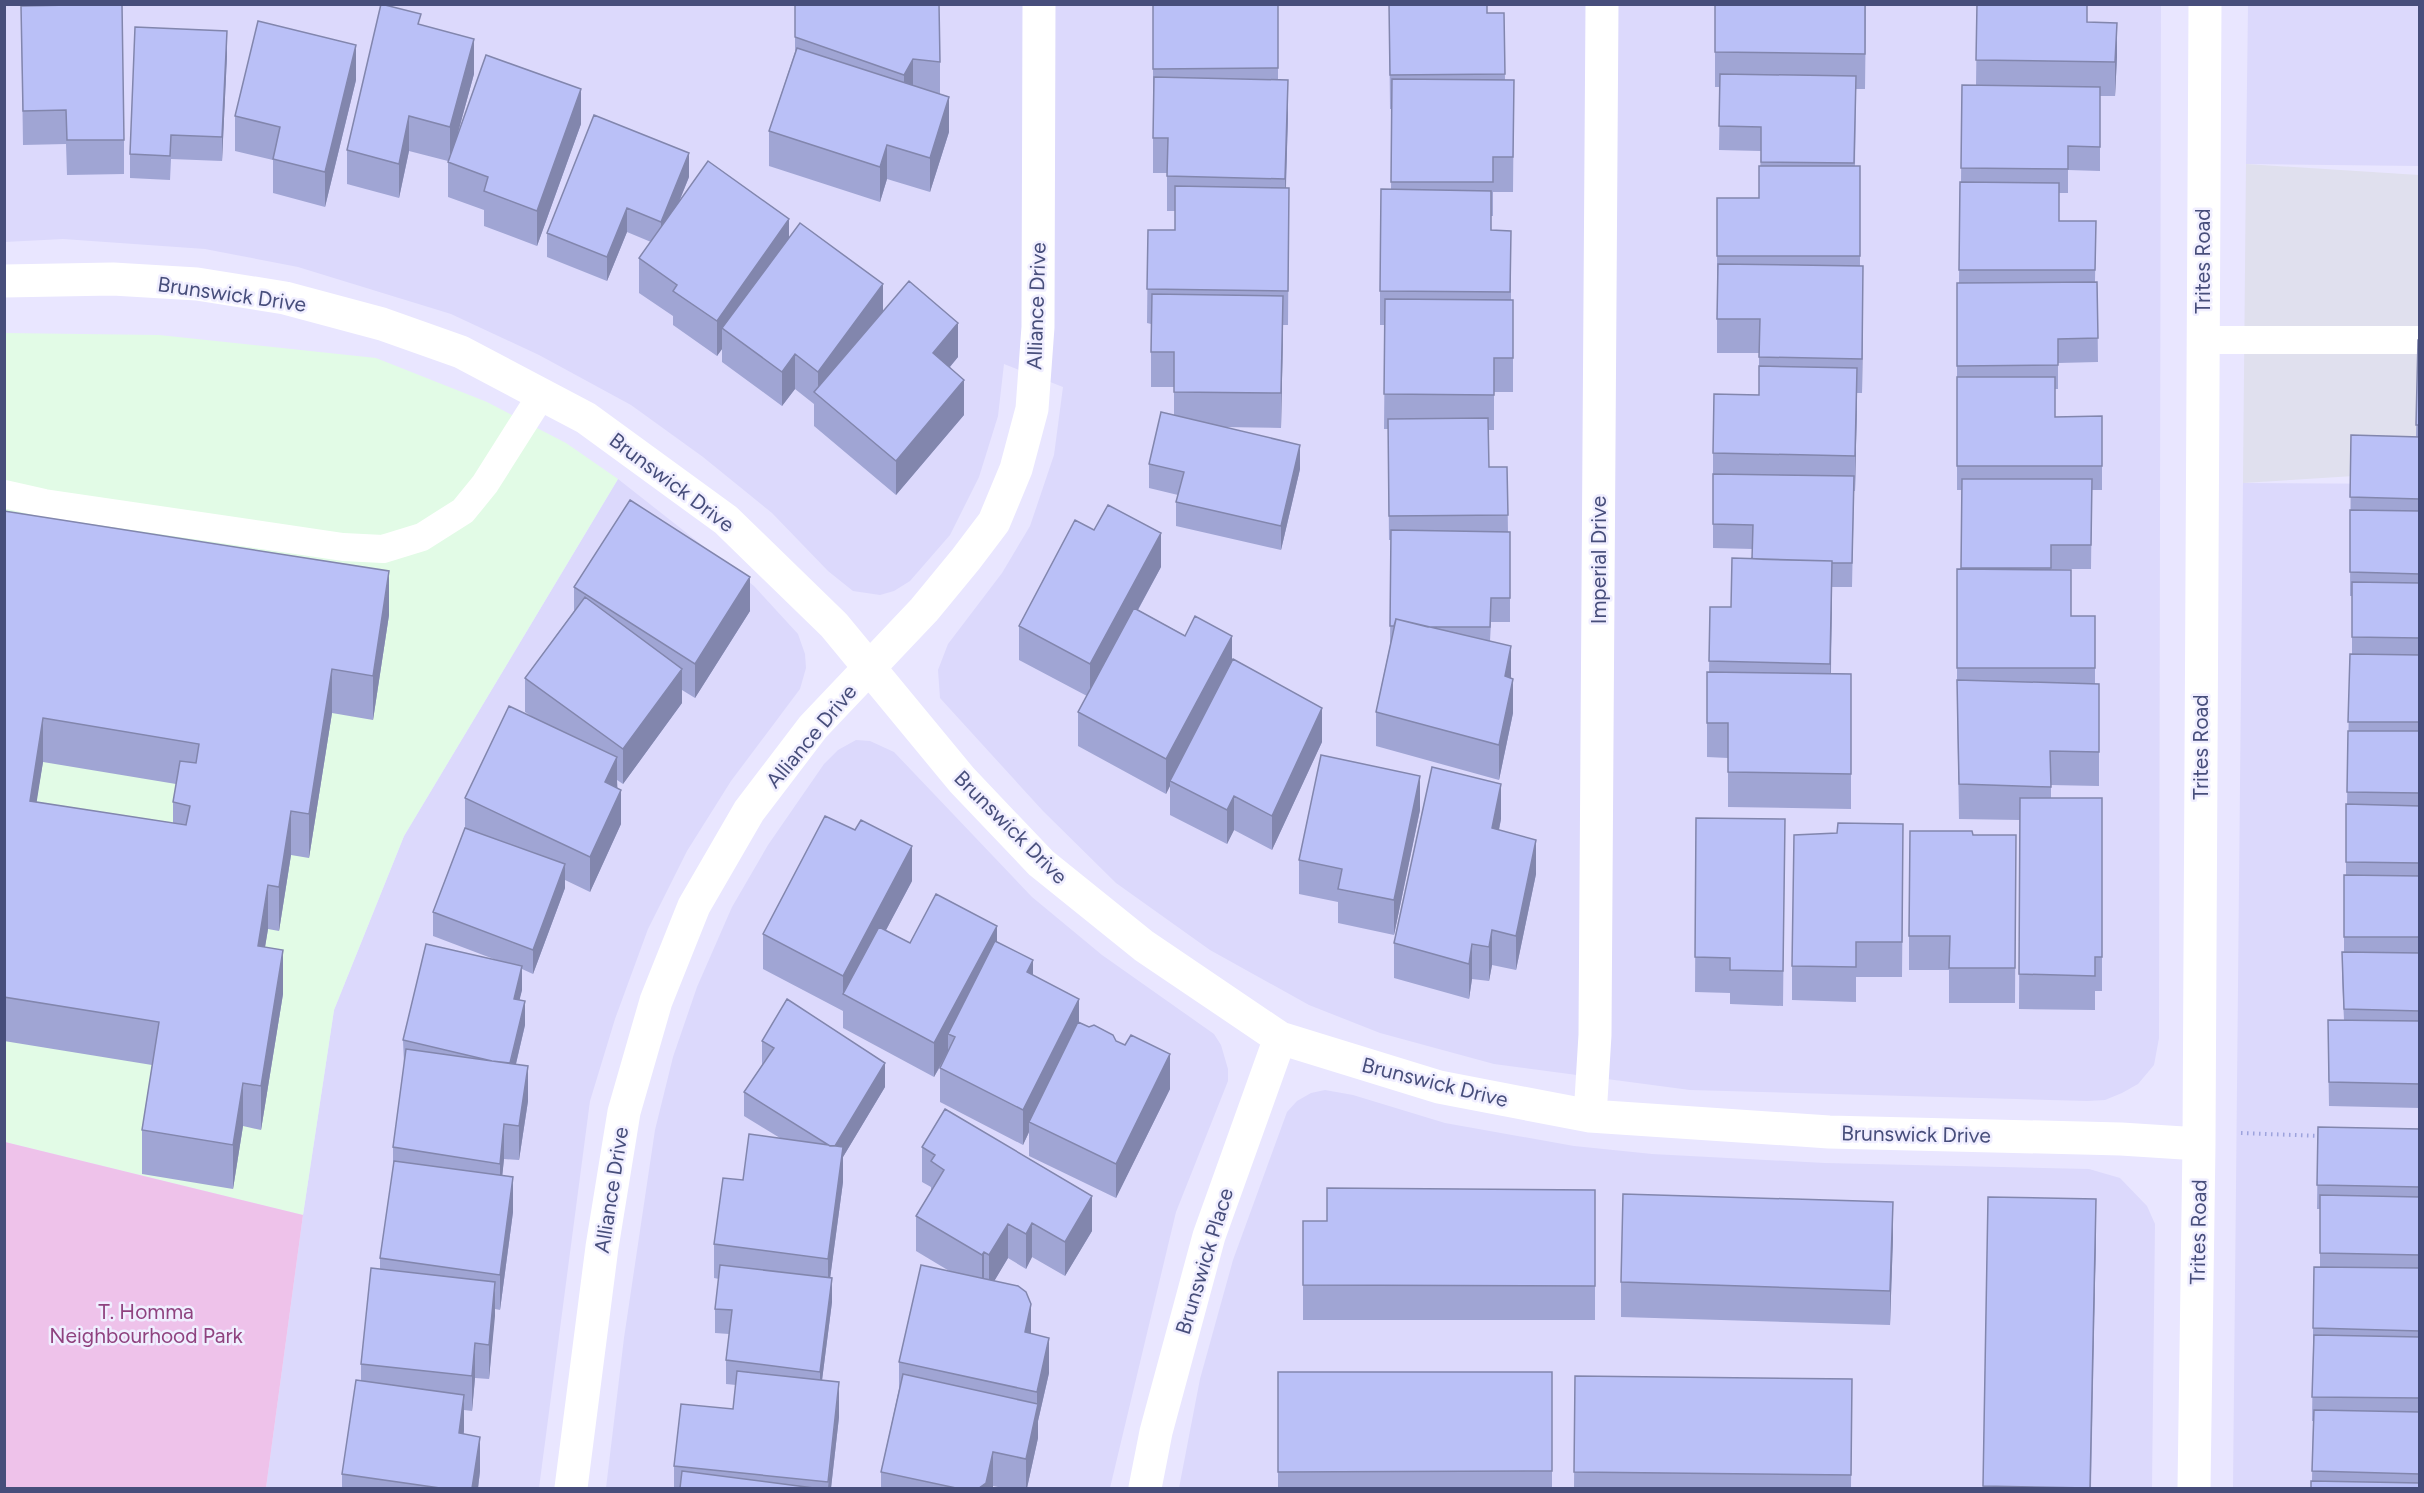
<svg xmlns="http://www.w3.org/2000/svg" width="2424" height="1493" font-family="Figtree,sans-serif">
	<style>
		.residential { fill: #dcd9fc }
		.industrial { fill: #e0e0ee }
		.education { fill: #e2fbe6 }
		.green { fill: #eec2ea }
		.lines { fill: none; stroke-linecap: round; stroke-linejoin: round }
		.path { stroke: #9da3dd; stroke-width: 4; stroke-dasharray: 1.5 4.5; stroke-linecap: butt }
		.service { stroke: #fff; stroke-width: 28 }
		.minor { stroke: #fff; stroke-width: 33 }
		.wall { fill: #a0a5d4; fill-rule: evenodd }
		.shaded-wall { fill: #8286ad }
		.building { fill: #bac0f7; stroke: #8286ad; stroke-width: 1.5; fill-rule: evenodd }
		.labels { text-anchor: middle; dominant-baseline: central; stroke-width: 5; stroke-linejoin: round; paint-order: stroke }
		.street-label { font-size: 21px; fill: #474e7b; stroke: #f0eeff }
		.park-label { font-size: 21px; fill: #8f427f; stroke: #f0eeff }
	</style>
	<rect width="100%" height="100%" fill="#e9e6ff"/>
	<path class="residential" d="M5,5H2161L2159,1038L2154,1065L2138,1084L2122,1093L2105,1100L2087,1101L1690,1090L1494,1064L1380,1033L1309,1005L1210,950L1116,883L1043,811L940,698L938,670L948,644L1002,573L1030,526L1054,455L1063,387L1004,364L998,416L979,477L950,535L910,581L894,591L880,595L853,591L828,571L772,513L703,457L631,405L539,355L451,314L298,267L205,249L63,239L5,242Z
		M2248,5H2419V166L2246,164Z
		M618,479L754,586L798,634L805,654L806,668L800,689L731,781L687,851L648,929L615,1019L590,1101L539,1488H266L303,1215L334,1010L404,836Z
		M2243,483L2419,484V1488H2233Z
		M856,740L870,741L894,752L1032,897L1102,955L1214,1034L1221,1045L1228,1069V1081L1176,1212L1110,1488H606L624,1338L655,1130L673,1057L697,987L732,907L768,845L824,764L838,750Z
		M1325,1090L1353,1095L1445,1123L1574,1146L1652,1154L1825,1163L2089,1169L2120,1178L2147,1206L2155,1224L2152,1488H1179L1200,1379L1233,1260L1287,1112L1297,1101L1311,1093Z"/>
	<path class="industrial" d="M2246,164L2419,175V472L2243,483Z"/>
	<path class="education" d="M5,333L159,335L376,358L487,402L566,443L618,479L404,836L334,1010L303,1215L5,1142Z"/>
	<path class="green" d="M5,1142L303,1215L266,1488H5Z"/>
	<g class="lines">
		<path class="path" d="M2241,1133L2320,1136"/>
		<path class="service" d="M2202,340H2420
			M4,494L44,503L343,547L383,549L422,537L463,511L485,484L542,394"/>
		<path class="minor" d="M4,281L113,279L197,284L285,298L382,324L461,352L586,418L726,520L834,625L962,780L1041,863L1144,946L1280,1038L1439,1087L1590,1116L1829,1132L2121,1139L2199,1144
			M1590,1116L1595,1035L1602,4
			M571,1488L602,1247L624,1112L656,1001L694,906L749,811L813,727L924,610L966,559L994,522L1016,469L1032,409L1038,327L1039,4
			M1145,1488L1156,1432L1209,1236L1280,1038
			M2194,1488L2199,1144L2205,4"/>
	</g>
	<path class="wall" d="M795,4L940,62V94L949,132L930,192L887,179L880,202L769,166V131L795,52Z
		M1153,4H1278V80L1288,114L1286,188H1289L1288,325H1283L1281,428L1223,427L1300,469L1281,550L1176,526V502L1178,495L1149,488V464L1174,415V387H1151V324L1147,323L1148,230H1175V211H1167V173H1153Z
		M1389,4L1487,13H1504L1505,80H1514L1513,192H1493V216H1491V230L1511,265V300H1513V392H1494V430H1488L1489,467H1507L1508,532H1510V622H1491L1490,641L1511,678L1513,713L1499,780L1376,746V712L1390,645L1391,540H1389L1388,429H1384L1385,325H1380V291L1391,189L1392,109H1390Z
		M1715,4H1866L1865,89H1856L1855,166H1860V266L1863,301L1862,393H1857L1855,491H1854L1852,587H1832L1831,673L1851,674V809L1728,807V758L1707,757V672H1709L1710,607H1731L1752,559L1753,549L1713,548V453L1759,395V353H1717V198H1759L1761,151L1719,150L1720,87H1715Z
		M1977,4L2087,22L2117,57L2115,96H2100V171L2068,170V193H2059V221H2096L2095,282H2097L2098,362L2058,363V389H2055V417L2102,416V490H2092L2091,569H2051V570L2071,616H2095V684H2099V786L2051,785V798H2102V991H2095V1010L2019,1009L2020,820L1959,819L1957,702V569H1961L1962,490H1957V283H1959L1960,182H1961L1962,85L1976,86Z
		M21,6L124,140V174L67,175L66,144L23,145Z
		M421,25L474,74L458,132L581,124L537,246L484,226V210L448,197V161L409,151L399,198L347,184V150Z
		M227,55L222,161L171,159L170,180L130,178V154Z
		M356,80L325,207L273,193V160L235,151V116Z
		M689,177L679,202L789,237L883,311L958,357L950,367L964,415L896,495L814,426V404L795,389L782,406L722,362V349L717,356L673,325V316L639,293V258L651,242L627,232L607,281L547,257V233Z
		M2418,340H2420V1108L2329,1106L2328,1044L2344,1020L2342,976V952H2344V875H2346V804H2347L2350,654H2352V596H2350L2351,435L2416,437Z
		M4,511L389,615L373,720L332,713L309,858L291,855L279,931L268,929L265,947L283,994L261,1130L243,1126L233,1189L142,1174V1130L152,1065L4,1041ZM43,762L176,784L173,802V823L36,802Z
		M1161,567L1138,610L1232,661L1322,742L1272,850L1234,830L1227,844L1170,815V786L1166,794L1078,746V712L1087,696L1019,660V626Z
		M574,587L750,611L695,698L682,690V703L623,784L617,780L621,824L590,892L565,880V888L533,974L522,969V990L519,1000L525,1025L516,1064L528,1101L519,1160L504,1159L502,1176L513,1212L500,1310L495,1309L489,1379L475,1378L472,1411L464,1410V1434L480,1471L478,1488H342V1474L361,1380V1364L380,1269V1258L393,1172V1147L404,1064L403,1040L499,961L433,936V912L465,828V798L531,716L525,712V678L574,611Z
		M1420,810L1394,935L1338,923V902L1299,894V860Z
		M1696,818L1785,819L1783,1006L1730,1004V993L1695,992Z
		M1501,819L1499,830L1536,874L1516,970L1492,965L1489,981L1472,979L1469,999L1394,978V943Z
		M1973,835H2016L2015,1003H1949V970H1909V936Z
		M1903,858L1902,977H1856V1002L1792,1000V966Z
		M912,881L886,930L910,943L997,942L1033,975L1079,1022L1116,1041L1170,1089L1116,1198L1029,1156V1132L1023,1145L940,1102V1068L943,1062L934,1077L843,1028V1011L763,969V934Z
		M762,1041L885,1087L843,1157V1182L830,1278L832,1302L822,1380L839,1417L831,1488H674V1466L733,1409L736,1385L726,1384V1360L729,1334L715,1333V1309L719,1279L714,1278V1244L743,1180L780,1138L744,1116V1092L762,1065Z
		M2318,1127L2420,1129V1488L2312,1481L2313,1421H2312L2313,1352V1328L2320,1267V1209H2317Z
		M922,1147L1092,1231L1065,1276L1032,1257L1026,1269L1008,1258L994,1281L1031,1334L1049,1373L1038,1421V1438L1027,1488H1003L993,1486V1488H881V1472L899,1389V1362L951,1272L916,1251V1216L931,1191V1187L922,1182Z
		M1595,1190V1320H1303V1221H1327Z
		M1988,1197L2096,1233L2091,1488H1983Z
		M1893,1237L1890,1325L1621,1317V1282Z
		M1278,1372H1552V1488H1278Z
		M1575,1376L1852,1379L1851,1488H1574Z"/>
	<path class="shaded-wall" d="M2117,23V57L2115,96V62Z
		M227,31V55L222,161V137Z
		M474,39V74L450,162V127Z
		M356,45V80L325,207V172Z
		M913,59V94L904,109V75Z
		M1288,80V114L1285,213V179Z
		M581,89V124L537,246V211Z
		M949,97V132L930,192V158Z
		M409,116V151L399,198V164Z
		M887,145V179L880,202V167Z
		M689,153V177L661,246V222Z
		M627,208V232L607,281V257Z
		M789,219V254L722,328V349L717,356V321Z
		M1863,266V301L1862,393V359Z
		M883,284V318L818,395V372Z
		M1283,296V330L1281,428V393Z
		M958,323V357L933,387V353Z
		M795,354V389L782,406V372Z
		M1857,368V402L1855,491V456Z
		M964,380V415L896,495V461Z
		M1300,445V469L1281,550V526Z
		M1161,533V567L1090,698V664Z
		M1832,561V596L1830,698V664Z
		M389,571V615L373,720V676Z
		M750,577V611L695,698V664Z
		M1232,636V670L1170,781V786L1166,794V759Z
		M1511,646V681L1505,676Z
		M332,669V713L309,858V814Z
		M682,669V703L623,784V749Z
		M1513,679V713L1499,780V745Z
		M1322,708V742L1272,850V816Z
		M43,718V762L30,844V801Z
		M617,757V791L605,782Z
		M1420,776V810L1394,935V900Z
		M1501,784V819L1492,863V828Z
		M621,790V824L590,892V857Z
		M1234,796V830L1227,844V810Z
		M291,811V855L279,931V887Z
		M1536,840V874L1516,970V936Z
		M912,846V881L850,998L843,994V976Z
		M565,864V888L533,974V950Z
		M268,885V929L258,989V946Z
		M997,926V960L955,1037L948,1034V1051L934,1077V1043Z
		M1492,930V965L1489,981V947Z
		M1472,944V979L1469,999V964Z
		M283,950V994L261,1130V1086Z
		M1033,960V994L1027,972Z
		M522,966V990L514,1023V999Z
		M1079,999V1033L1029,1122V1132L1023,1145V1110Z
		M525,1001V1025L510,1089V1065Z
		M1170,1054V1089L1116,1198V1164Z
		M885,1063V1087L843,1157V1182L828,1294V1259L834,1148Z
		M528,1066V1101L519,1160V1126Z
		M243,1083V1126L233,1189V1145Z
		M504,1124V1159L500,1198V1164Z
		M513,1177V1212L500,1310V1275Z
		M1092,1196V1231L1065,1276V1242Z
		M2096,1199V1233L2090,1488Z
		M1893,1202V1237L1890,1325V1291Z
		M1032,1223V1257L1026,1269V1234Z
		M1008,1224V1258L989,1290V1255Z
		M984,1252V1286L982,1290V1255Z
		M832,1278V1302L820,1396V1372Z
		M495,1282V1316L489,1379V1345Z
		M1031,1304V1339L1025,1332Z
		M1049,1338V1373L1038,1421V1438L1027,1488H1026V1459L1037,1409V1392Z
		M475,1343V1378L472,1411V1376Z
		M839,1382V1417L831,1488H828Z
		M464,1395V1430L459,1468V1433Z
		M480,1437V1471L478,1488H472Z
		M993,1452V1488H979Z"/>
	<path class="building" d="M122,4L124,140H67L66,110L23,111L21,6Z
		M381,4L421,14L418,24L474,39L450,127L409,116L399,164L347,150Z
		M795,4H939L940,62L913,59L904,75L795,37Z
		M1153,4H1278V68L1153,69Z
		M1389,4H1487V13H1504L1505,74L1390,75Z
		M1715,4H1865V54L1715,52Z
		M1977,4H2087V22L2117,23L2115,62L1976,60Z
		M258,21L356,45L325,172L273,159L280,127L235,116Z
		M135,27L227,31L222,137L171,135L170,156L130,154Z
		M797,48L949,97L930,158L887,145L880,167L769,131Z
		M486,55L581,89L537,211L484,191L488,177L448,162Z
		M1720,74L1856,76L1854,163L1761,162V127L1719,126Z
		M1154,77L1288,80L1285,179L1167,176L1168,138H1153Z
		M1392,79L1514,80L1513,157H1493V182H1391Z
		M1962,85L2100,87V147L2068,146V169L1961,168Z
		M594,115L689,153L661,222L627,208L607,257L547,233Z
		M708,161L789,219L717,321L673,291L677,285L639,258Z
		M1759,166H1860V256H1717V198H1759Z
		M1960,182L2059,183V221H2096L2095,270H1959Z
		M1175,186L1289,188L1288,291L1147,289L1148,230H1175Z
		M1381,189L1491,191V230L1511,231L1510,292L1380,291Z
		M800,223L883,284L818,372L795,354L782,372L722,328Z
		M1718,264L1863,266L1862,359L1759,357L1760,319H1717Z
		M909,281L958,323L933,353L964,380L896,461L814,392Z
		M2097,282L2098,338L2058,339V365L1957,366V283Z
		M1152,294L1283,296L1281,393L1174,392V352H1151Z
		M1385,299L1513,300V358H1494V395L1384,394Z
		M2418,340H2420V425H2416Z
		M1759,366L1857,368L1855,456L1713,453L1714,394L1759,395Z
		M1957,377H2055V417L2102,416V466H1957Z
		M1161,412L1300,445L1281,526L1176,502L1184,472L1149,464Z
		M1488,418L1489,467H1507L1508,515L1389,516L1388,419Z
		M2351,435L2420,437V499L2350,497Z
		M1713,474L1854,476L1852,563H1832V561L1752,559L1753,525L1713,524Z
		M1962,479H2092L2091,545H2051V568H1961Z
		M630,500L750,577L695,664L574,587Z
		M1108,505L1161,533L1090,664L1019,626L1075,520L1094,530Z
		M2350,510L2420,511V574L2350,572Z
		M4,511L389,571L373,676L332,669L309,814L291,811L279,887L268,885L258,946L283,950L261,1086L243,1083L233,1145L142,1130L159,1022L4,997ZM43,718L199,744L196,763L180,761L173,802L190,806L186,825L30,801Z
		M1391,530L1510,532V598H1491L1490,627H1428L1396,619L1394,626H1390Z
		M1732,558L1832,561L1830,664L1709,661L1710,607H1731Z
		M1957,569L2071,570V616H2095V668H1957Z
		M2352,582L2420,583V638L2352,637Z
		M585,597L682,669L623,749L525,678Z
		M1134,608L1185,636L1195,616L1232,636L1166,759L1078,712Z
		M1396,619L1511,646L1505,676L1513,679L1499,745L1376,712Z
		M2350,654L2420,655V722H2348Z
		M1233,659L1322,708L1272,816L1234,796L1227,810L1170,781Z
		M1707,672L1851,674V774L1728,772V723H1707Z
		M1957,680L2099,684V752L2050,751L2051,787L1959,784Z
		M509,706L617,757L605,782L621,790L590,857L465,798Z
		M2348,731H2420V793L2347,792Z
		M1321,755L1420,776L1394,900L1338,889L1342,869L1299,860Z
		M1432,767L1501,784L1492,828L1536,840L1516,936L1492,930L1489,947L1472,944L1469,964L1394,943Z
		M2020,798H2102V957H2095V976L2019,974Z
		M2346,804L2420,806V863L2346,862Z
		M825,816L855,830L861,820L912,846L843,976L763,934Z
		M1696,818L1785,819L1783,971L1730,970V958L1695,957Z
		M1838,823L1903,824L1902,942H1856V967L1792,966L1794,835L1837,833Z
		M465,828L565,864L533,950L433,912Z
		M1910,831H1972L1973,835H2016L2015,968H1949L1950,936H1909Z
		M2344,875L2420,876V937H2344Z
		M936,894L997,926L934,1043L843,994L879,927L910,943Z
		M995,941L1033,960L1027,972L1079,999L1023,1110L940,1068L955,1037L948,1034Z
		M426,944L522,966L514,999L525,1001L510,1063L492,1061L403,1040Z
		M2342,952L2420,953V1011L2344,1009Z
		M787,999L885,1063L835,1146H830L744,1092L774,1048L762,1041Z
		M2328,1020L2420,1021V1084L2329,1082Z
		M1078,1022L1089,1027L1094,1025L1113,1035L1116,1041L1125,1045L1131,1035L1170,1054L1116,1164L1029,1122Z
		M406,1049L528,1066L519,1126L504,1124L500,1164L393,1147Z
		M945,1109L1092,1196L1065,1242L1032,1223L1026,1234L1008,1224L989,1255L984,1252L982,1255L916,1216L944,1170L931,1161L935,1155L922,1147Z
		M2318,1127L2420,1129V1187L2317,1185Z
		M749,1134L843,1147L828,1259L714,1244L723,1178L743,1180Z
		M394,1161L513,1177L500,1275L380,1258Z
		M1327,1188L1595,1190V1286L1303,1285V1221H1327Z
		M1623,1194L1893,1202L1890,1291L1621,1282Z
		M2320,1195L2420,1197V1255L2320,1253Z
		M1988,1197L2096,1199L2090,1488L1983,1486Z
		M720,1265L832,1278L820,1372L726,1360L732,1310L715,1309Z
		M921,1265L1018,1286L1026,1292L1031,1304L1025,1332L1049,1338L1037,1392L899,1362Z
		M2314,1267L2420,1268V1331L2313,1328Z
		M371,1268L495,1282L489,1345L475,1343L472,1376L361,1364Z
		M2314,1335L2420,1337V1398L2312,1397Z
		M737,1371L839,1382L828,1482L674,1466L681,1404L733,1409Z
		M1278,1372H1552V1471L1278,1472Z
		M903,1374L1038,1404L1026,1459L993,1452L986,1483L979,1488H956L881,1472Z
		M1575,1376L1852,1379L1851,1475L1574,1472Z
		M356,1380L464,1395L459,1433L480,1437L472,1488H440L342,1474Z
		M2314,1410L2420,1412V1474L2312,1471Z
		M682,1471L814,1488H680Z
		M2311,1481L2420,1483V1488H2311Z"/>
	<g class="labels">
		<g class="street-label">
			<text transform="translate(2202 261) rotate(-90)">Trites Road</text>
			<text transform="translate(232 294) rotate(8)">Brunswick Drive</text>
			<text transform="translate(1036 306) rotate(-88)">Alliance Drive</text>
			<text transform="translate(672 482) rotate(37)">Brunswick Drive</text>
			<text transform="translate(1598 560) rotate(-90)">Imperial Drive</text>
			<text transform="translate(811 736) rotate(-50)">Alliance Drive</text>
			<text transform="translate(2200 747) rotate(-90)">Trites Road</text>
			<text transform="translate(1011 827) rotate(45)">Brunswick Drive</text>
			<text transform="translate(1435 1082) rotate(14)">Brunswick Drive</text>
			<text transform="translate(1916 1134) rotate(1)">Brunswick Drive</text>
			<text transform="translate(611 1190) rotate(-81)">Alliance Drive</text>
			<text transform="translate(2198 1232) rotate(-89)">Trites Road</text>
			<text transform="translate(1204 1261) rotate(-73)">Brunswick Place</text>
		</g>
		<g class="park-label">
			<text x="146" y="1311">T. Homma<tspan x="146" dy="24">Neighbourhood Park</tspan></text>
		</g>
	</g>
	<rect width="2424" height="1493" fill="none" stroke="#474e7b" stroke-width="12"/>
</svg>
